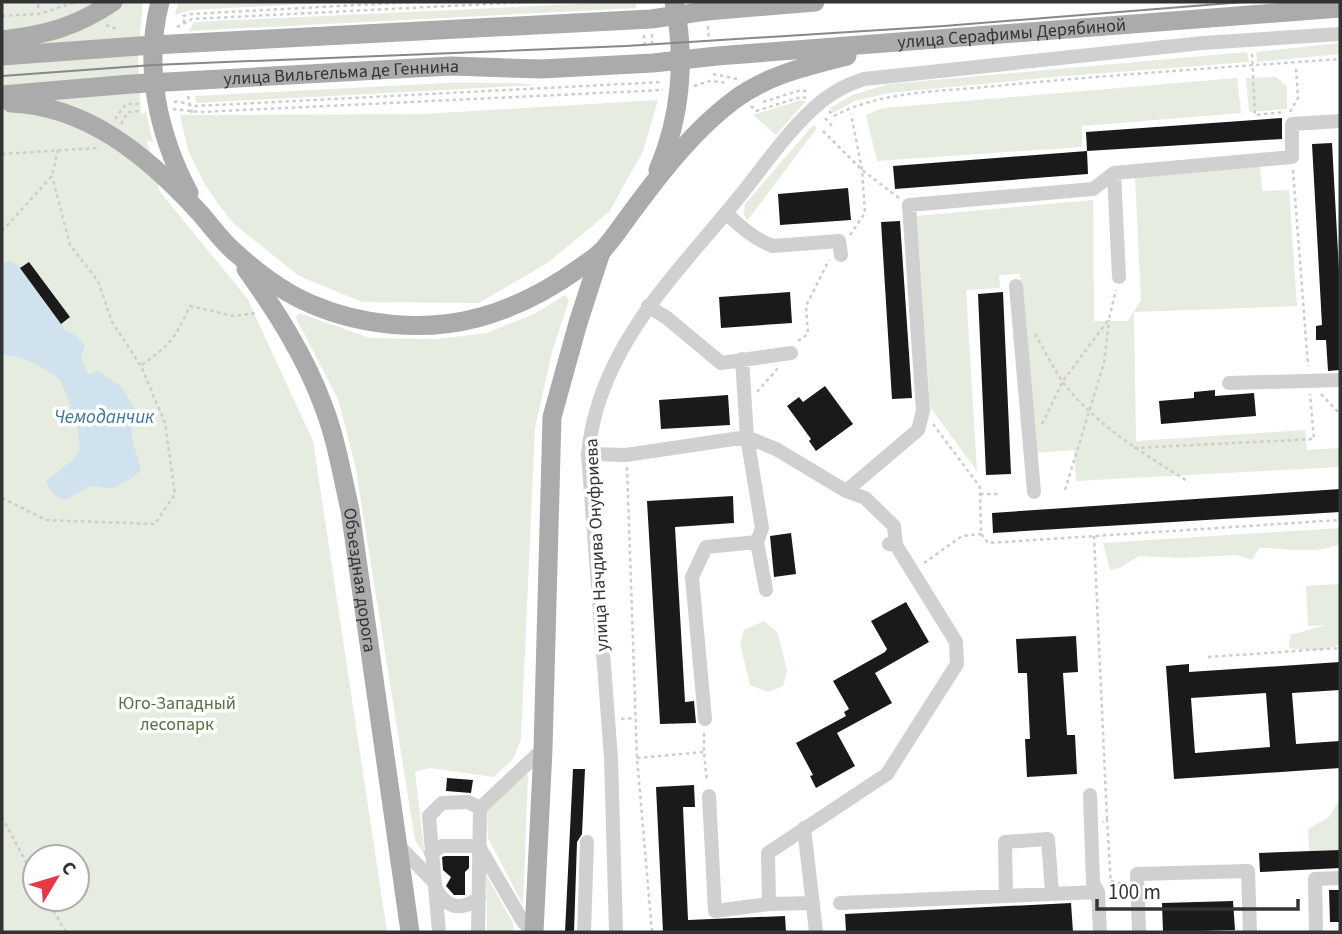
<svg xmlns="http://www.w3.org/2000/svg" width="1342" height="934" font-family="'Source Sans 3',sans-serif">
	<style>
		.green { fill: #e6ecdf; fill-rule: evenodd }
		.water { fill: #cfe2ee }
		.building { fill: #1a1a1a; fill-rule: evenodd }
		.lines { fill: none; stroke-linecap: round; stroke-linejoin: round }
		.path { stroke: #cdcdcd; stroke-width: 2.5; stroke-dasharray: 3.5 3.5; stroke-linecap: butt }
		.minor { stroke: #d0d0d0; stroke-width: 14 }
		.major { stroke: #ababab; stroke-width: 19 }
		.tram { stroke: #888; stroke-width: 2 }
		.labels { text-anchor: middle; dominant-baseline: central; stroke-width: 7; stroke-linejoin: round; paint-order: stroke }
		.street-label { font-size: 18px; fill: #333; stroke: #fff }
		.park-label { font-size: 18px; fill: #56703f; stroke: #fff }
		.water-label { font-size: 19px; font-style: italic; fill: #3f7597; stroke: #fff }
	</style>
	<rect width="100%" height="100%" fill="#fff"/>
	<path class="green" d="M2,2H143L138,56L141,114L146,112L153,143L147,140L160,192L247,298L313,441L387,932H2ZM35,857H77V899H35Z
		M178,2H341L192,10L175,15Z
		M620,2H635L637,8L189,31L194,22Z
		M1340,43V54L1257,62L1256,52Z
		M1247,52L1249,62L1053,77L889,93L855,101L833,113L830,108L852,95L889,84Z
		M1276,77L1287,86V109L1249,112L1246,78Z
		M1237,78L1241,113L1082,126V147L877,161L866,115L883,108Z
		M448,83H514L538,85L196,103L195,96Z
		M658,100L643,151L609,212L549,262L479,303L362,302L299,276L234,224L219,205L204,183L188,150L180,115L423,114Z
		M801,100L806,101L776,135L753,115Z
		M813,125L817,128L747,221L744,215L745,204Z
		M1260,165L1262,191L1289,190L1297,306L1134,312L1136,441L1305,430L1307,450L1340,448V467L1076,481L1074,450L1035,453L1020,274L999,275L1000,288L966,290L977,471L930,407L917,216L1093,200L1094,321H1128L1141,300L1135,177Z
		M565,295L569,300L552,352L535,428L521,739L513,759L494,777L429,768L415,772L425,856L415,840L355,464L338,399L296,318L299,313L370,338L437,339L487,333L536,313Z
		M1340,528V544C1314,555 1287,548 1259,548L1252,560L1237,555L1180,558L1139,556L1119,568L1110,570L1103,543Z
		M1340,584V644C1322,652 1308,651 1289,648L1290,635L1326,625L1308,626L1306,586Z
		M764,621L778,633L787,671L783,686L768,692L750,685L740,643L744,630Z
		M522,774L528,775L523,905L488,838L487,808Z
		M1340,799V850L1309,851L1308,829L1329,817Z
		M486,875L513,923L514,932H487Z"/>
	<path class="water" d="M9,261L19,266L66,331L73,333L85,345L81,357L87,373L91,375L98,371L122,387L136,412L131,435L141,470L132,478L114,488L90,486L65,500C55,497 51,492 46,481L74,459L80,449L78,430L67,396L60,380L43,368L22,358L2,354V263Z"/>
	<path class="building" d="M1282,118V139L1087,151L1086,132Z
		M1332,143L1340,289V370L1328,371L1326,340H1316V326L1322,325L1312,144Z
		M1087,151L1088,174L895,189L893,166Z
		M848,188L851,220L780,225L778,194Z
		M900,221L912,398L892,399L881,222Z
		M29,262L70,317L61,324L20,268Z
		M790,292L792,323L721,328L719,297Z
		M1003,292L1011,474L986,475L978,294Z
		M825,386L853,424L816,451L809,441L811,439L787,406L799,397L803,402Z
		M1215,390V396L1254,393L1256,416L1161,424L1159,401L1194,398V392Z
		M728,395L730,425L661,429L659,400Z
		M1340,489V512L993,533L992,513Z
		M733,496L734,523L675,527L685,702L694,701L696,723L660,724L647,501Z
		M791,533L796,574L774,577L770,536Z
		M906,602L929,642L875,673L892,703L837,733L855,766L816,788L810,776L813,775L796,743L846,716L844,712L849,709L833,681L885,652L887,649L871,621Z
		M1076,636L1078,672L1063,673L1067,735H1075L1077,774L1027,777L1025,739H1030L1027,673H1018L1016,639Z
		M1340,662V690L1292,693L1296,744L1340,741V768L1174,779L1166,666L1189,664V672ZM1266,693L1270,747L1195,753L1191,698Z
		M573,769H585L582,834L577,842L574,932H565Z
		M447,778L473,780L471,793L446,791Z
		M694,785L695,807H683L688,920L785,916L786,932H663L656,787Z
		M1340,850V868L1260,872L1259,853Z
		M445,856H469V868L465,872V895H454L446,886L451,877L443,870L442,857Z
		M1329,890H1340V922H1330Z
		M1233,901L1235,930L1163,932L1162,903Z
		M1071,903L1073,932H846L845,914Z"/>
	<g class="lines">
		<path class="path" d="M38,8L39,2
			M2,16L39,14L76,2
			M184,23L183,16L191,14L413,2
			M106,25L119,30
			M708,26L709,40
			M177,27L192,19L528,2
			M652,34V48
			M644,35L645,49
			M1252,54L1255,115L1285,112
			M713,74L737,79
			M694,86L710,81L728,83
			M188,96L192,113
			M174,102C183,101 189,106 197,106L662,82
			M763,102L801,90L810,92
			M751,106L756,111L801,97L807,98
			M173,109L200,112L663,90
			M829,111L834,116C883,90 941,92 995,86C1110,75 1225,67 1340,59
			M1290,112L1298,98L1296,69
			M825,118L832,126
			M115,119L126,104H142
			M121,124L128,112L142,111
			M823,131L862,170L899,198
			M2,154L97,148L98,145
			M1293,170L1308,366
			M2,231L52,176L58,150
			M850,235L865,213L862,170L851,114
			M1035,334C1044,349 1052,366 1062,381C1094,424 1144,454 1189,482
			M798,341L808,334L806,306L829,260
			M142,365C172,343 174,339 190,306L234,316L257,313
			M757,392L778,368
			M1321,394L1340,414
			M933,424L980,487L981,534L988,543L1340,520
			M1042,424L1063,381L1109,319L1116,290
			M1134,448L1314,439L1310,394
			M627,467L637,758L652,932
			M1065,490L1104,363L1109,320
			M980,494H1001
			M2,498L46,520L155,524L175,494L165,423L141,366L112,322L98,281L70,245L52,176
			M1094,536L1107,819L1103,822
			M924,563L962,536L981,534
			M1208,657L1340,648
			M621,719L635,718
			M704,733V752L707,782
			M637,758L704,752
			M2,817L35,879
			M1107,819L1111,886
			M1111,881L1124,884
			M46,899L66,932"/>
		<path class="minor" d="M1114,173L1119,277
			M726,213C740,226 755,240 773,246L839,241L841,255
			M1016,286L1034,492
			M648,306L667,318L721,363L791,353
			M1229,383L1340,380
			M588,454L626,455L747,437L776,449L846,491L918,430L923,411L909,205L1093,189L1114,173L1292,157V124L1340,121
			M846,491L865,498L894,526L896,545
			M757,542L766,590
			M705,719L692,577L706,547L757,542L762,528L747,437L742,359
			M1090,795L1093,883L1098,892
			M709,796L715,911L769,904L813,903
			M480,808L543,749
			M804,828L816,932
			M397,844L433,881
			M481,850L522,920L532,932
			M431,853L442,846H480
			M435,887C446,908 460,912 479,898
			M1006,896L1005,842L1048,839L1052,893
			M840,903L1098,892L1100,932
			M769,904L768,853L887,774L957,664L956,642L896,545L889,544
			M439,932L429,816L442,803L468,802L480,808L478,932
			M584,932L587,842
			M616,932L611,758L588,454C591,424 600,394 613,367C644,302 694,253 739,197C765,165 790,127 822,101C836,90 848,84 864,79L1202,43L1340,34
			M1139,932L1137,874L1248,871L1250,932
			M1316,932L1315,879L1340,878"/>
		<g class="major">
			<path d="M160,2C143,67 158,134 189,193"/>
			<path d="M2,40C45,35 76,27 113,2"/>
			<path d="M2,56L153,45L651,19L707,11L815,2"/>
			<path id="s1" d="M2,95L131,84L451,66L541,69L653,63L717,56L1340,8"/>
			<path d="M11,103C88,106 148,157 198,211C211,225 222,242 237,254C258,273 285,293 311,304C362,326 424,332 477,318C516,308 549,290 581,267C588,262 596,257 602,251C614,238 624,222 634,209C663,170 695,129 734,100C767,75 808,66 847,56"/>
			<path d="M658,170C681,117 686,57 674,2"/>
			<path id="s2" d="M246,269C276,311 305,356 323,405C336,438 342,475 350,510L410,932"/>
			<path d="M534,932L543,749L552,417L578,323L601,252"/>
		</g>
		<path class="tram" d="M2,76L153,65L626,46L944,26L1244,2"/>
	</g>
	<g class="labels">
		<g class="street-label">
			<text stroke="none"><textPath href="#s1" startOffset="1012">улица Серафимы Дерябиной</textPath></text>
			<text stroke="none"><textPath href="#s1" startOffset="340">улица Вильгельма де Геннина</textPath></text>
			<text transform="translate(597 545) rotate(-93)">улица Начдива Онуфриева</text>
			<text stroke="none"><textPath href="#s2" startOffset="336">Объездная дорога</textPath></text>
		</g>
		<g class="park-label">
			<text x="177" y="703">Юго-Западный<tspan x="177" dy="21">лесопарк</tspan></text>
		</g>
		<g class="water-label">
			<text x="104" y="417">Чемоданчик</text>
		</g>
	</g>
	<rect width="1342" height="934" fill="none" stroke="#333333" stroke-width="7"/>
	<g transform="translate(56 878) rotate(52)"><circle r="33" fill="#ffffff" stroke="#adadad" stroke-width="2"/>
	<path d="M0-5L12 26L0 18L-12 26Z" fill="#e63946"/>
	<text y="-10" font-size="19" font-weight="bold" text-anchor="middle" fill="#333333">С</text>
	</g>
	<path d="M1097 899v10h201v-10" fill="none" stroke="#333333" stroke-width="3.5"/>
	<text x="1108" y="899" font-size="21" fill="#333333" stroke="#ffffff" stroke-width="5" paint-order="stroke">100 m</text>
</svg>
